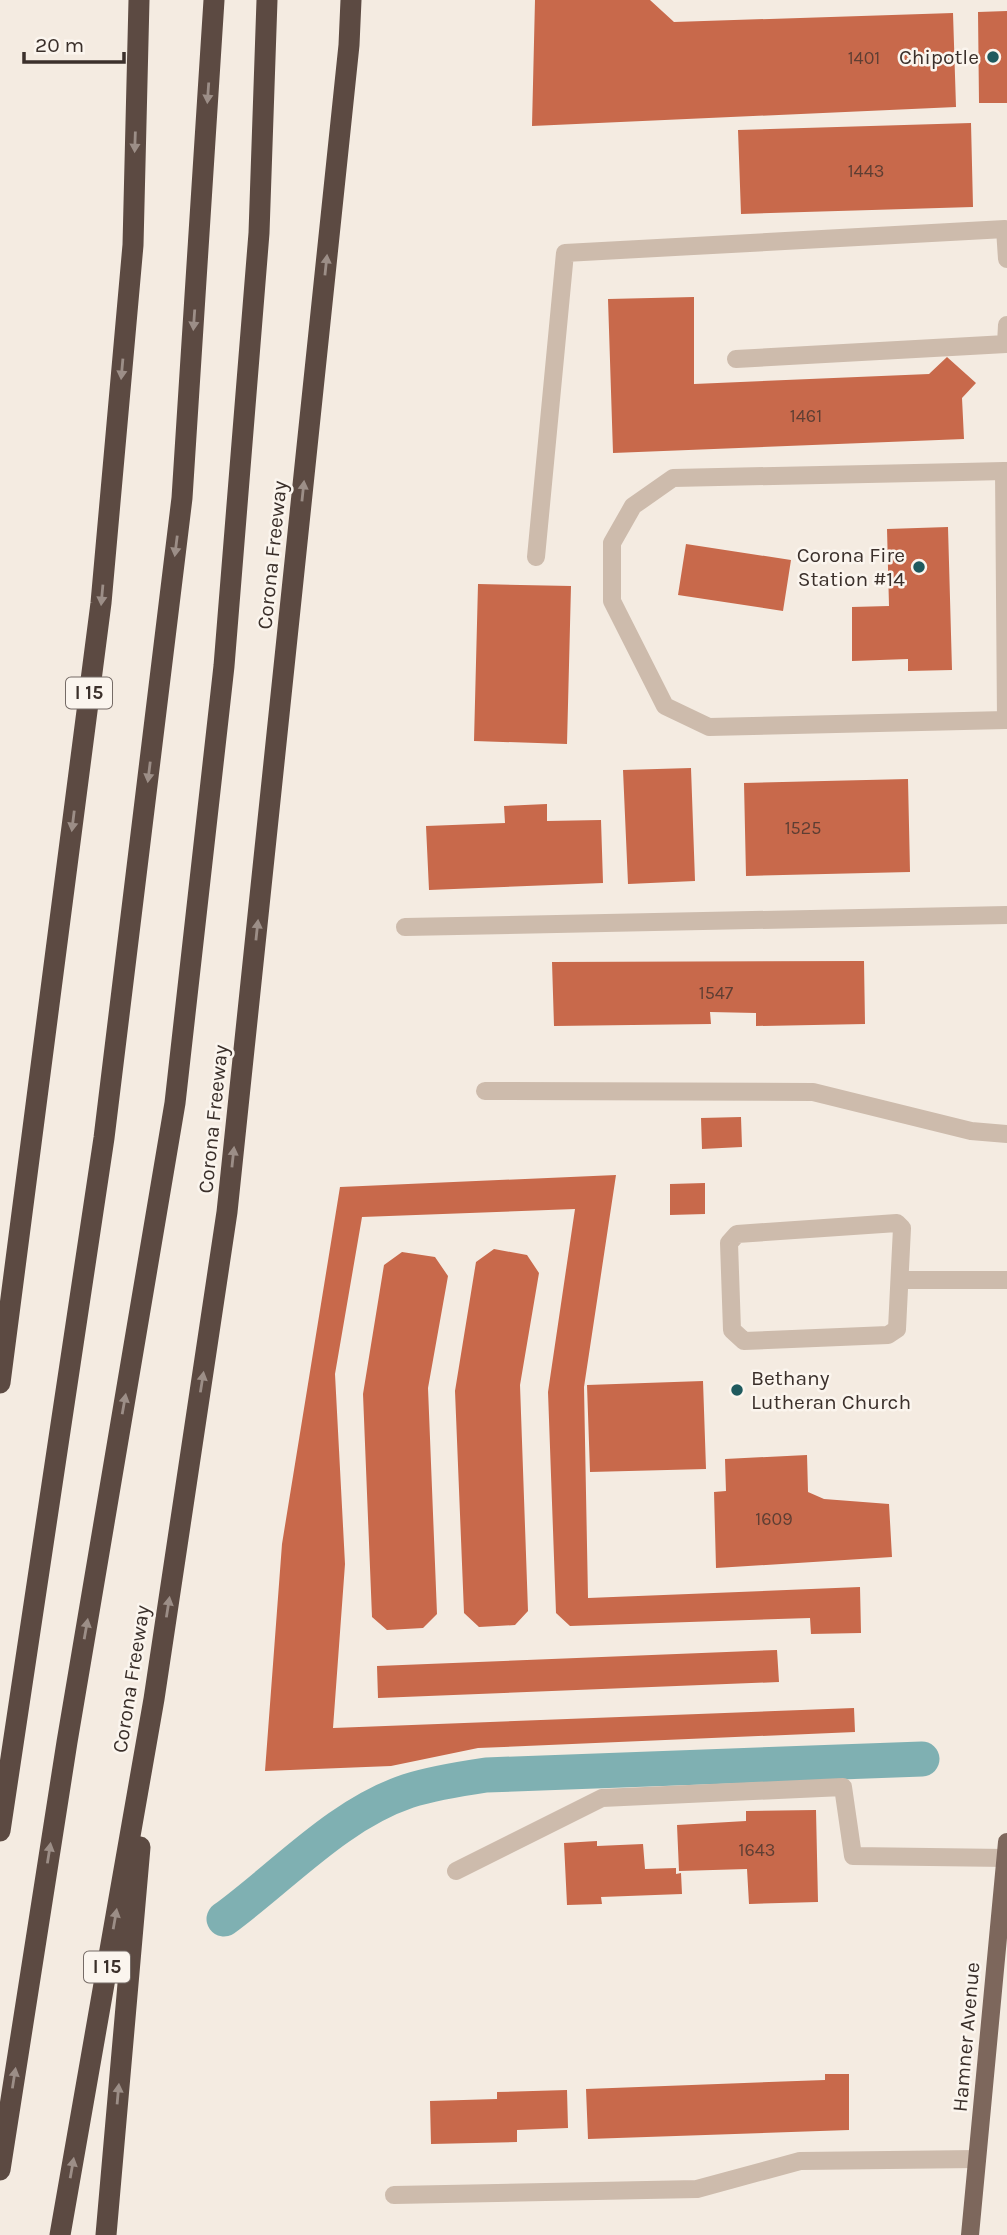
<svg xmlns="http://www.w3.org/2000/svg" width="1007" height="2235" font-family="Karla,sans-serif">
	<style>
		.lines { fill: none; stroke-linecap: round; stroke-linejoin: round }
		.canal { stroke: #7fb0b2; stroke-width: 35 }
		.building { fill: #c8694b }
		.minor { stroke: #cdbbac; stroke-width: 18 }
		.major { stroke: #7d675c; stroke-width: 18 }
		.highway { stroke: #5c4a42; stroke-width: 21 }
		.oneway { fill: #9c8e87 }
		.poi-dot { fill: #1f5a5e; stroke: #fbf5ee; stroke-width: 2.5 }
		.labels { text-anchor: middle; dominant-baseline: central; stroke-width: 5; stroke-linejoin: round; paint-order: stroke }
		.number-label { font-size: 18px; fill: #5e3e33 }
		.shield { fill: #fbf5ee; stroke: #756b66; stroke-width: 2 }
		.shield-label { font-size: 19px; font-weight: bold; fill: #3b302b }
		.poi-label { font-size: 21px; fill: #3b302b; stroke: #fbf5ee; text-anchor: end }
		.street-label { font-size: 21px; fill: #3b302b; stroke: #fbf5ee }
	</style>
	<rect width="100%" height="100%" fill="#f4ebe1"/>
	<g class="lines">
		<path class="canal" d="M224,1919C283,1876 337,1815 408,1791C433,1783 459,1779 486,1775L922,1759"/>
	</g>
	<path class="building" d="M535,0H650L674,22L953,13L956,107L532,126Z
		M1007,11V103H979L978,12Z
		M971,123L973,207L741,214L738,130Z
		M694,297V384L929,374L947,357L976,383L962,398L964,439L613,453L608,299Z
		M948,527L952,670L908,671V659L852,661V607L889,606L887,529Z
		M686,544L791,560L783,611L678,595Z
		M478,584L571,586L567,744L474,741Z
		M691,768L695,881L628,884L623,770Z
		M908,779L910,872L746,876L744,783Z
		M547,804V821L601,820L603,883L429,890L426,826L505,823L504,806Z
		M864,961L865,1024L756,1026V1013L710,1012L711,1024L554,1026L552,962Z
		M741,1117L742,1147L702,1149L701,1118Z
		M616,1175L584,1387L588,1598L860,1587L861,1633L811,1634L810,1618L570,1626L556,1613L548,1392L575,1209L362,1217L335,1374L345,1564L333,1728L854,1708L855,1732L478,1748L391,1766L265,1771L282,1544L340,1187Z
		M705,1183V1214L670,1215V1184Z
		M494,1249L527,1255L539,1273L520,1385L528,1611L515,1625L479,1627L464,1613L455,1391L476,1262Z
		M402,1252L435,1257L448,1276L428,1388L437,1614L423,1628L387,1630L372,1617L363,1394L384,1265Z
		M703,1381L706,1469L590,1472L587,1385Z
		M807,1455L808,1492L824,1499L889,1504L892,1557L716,1568L714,1492L726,1491L725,1459Z
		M777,1650L779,1682L378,1698L377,1666Z
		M816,1810L818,1902L749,1904L747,1869L679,1871L677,1825L746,1821V1811Z
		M597,1841V1846L643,1844L645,1869L676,1868V1874L681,1873L682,1894L601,1897L602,1904L567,1905L564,1843Z
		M825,2074H849V2130L588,2139L586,2089L825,2080Z
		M567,2090L568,2128L517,2130V2142L431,2144L430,2101L497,2099V2092Z"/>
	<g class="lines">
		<path class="minor" d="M736,359L1006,344L1007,325
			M1004,471L1006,720L709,727L665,706L612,601V543L633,506L673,478L962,472L1004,471H1007
			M536,557L565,253L1005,229L1007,259
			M405,927L1007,915
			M485,1091L813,1092L971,1131L1007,1134
			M897,1223L902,1228L897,1329L888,1335L744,1341L732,1330L729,1243L737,1234Z
			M901,1280H1007
			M456,1871L602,1798L843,1787L853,1856L1006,1858
			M394,2195L697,2189L800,2161L977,2159"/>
		<path class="major" d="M970,2235L1007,1842"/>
		<path class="highway" d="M0,1383L101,603L133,245L139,0
			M0,1831L104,1138L182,498L214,0
			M0,2170L67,1742L175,1103L224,666L259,233L267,0
			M60,2235L154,1699L227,1212L349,45L351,0
			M106,2235L140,1847"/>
	</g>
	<defs><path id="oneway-solid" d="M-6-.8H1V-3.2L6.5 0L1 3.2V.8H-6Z" transform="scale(1.75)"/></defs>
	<g class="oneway">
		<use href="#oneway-solid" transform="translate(208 93) rotate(94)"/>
		<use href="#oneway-solid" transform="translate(135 142) rotate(92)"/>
		<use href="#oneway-solid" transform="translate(326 265) rotate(-84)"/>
		<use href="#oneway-solid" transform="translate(194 320) rotate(94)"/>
		<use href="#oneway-solid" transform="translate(122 369) rotate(95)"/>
		<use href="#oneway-solid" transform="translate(303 491) rotate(-84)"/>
		<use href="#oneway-solid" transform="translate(176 546) rotate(97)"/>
		<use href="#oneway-solid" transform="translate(102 595) rotate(95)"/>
		<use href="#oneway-solid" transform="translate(149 772) rotate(97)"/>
		<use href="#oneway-solid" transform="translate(73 821) rotate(97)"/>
		<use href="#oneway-solid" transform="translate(257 930) rotate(-84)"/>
		<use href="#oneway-solid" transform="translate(233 1157) rotate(-84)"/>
		<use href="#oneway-solid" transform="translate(202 1382) rotate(-81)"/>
		<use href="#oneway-solid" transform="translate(124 1404) rotate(-80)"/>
		<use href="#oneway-solid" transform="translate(168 1607) rotate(-81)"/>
		<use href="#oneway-solid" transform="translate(86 1629) rotate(-80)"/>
		<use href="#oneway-solid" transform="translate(49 1853) rotate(-81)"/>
		<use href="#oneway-solid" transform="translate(115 1919) rotate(-80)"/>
		<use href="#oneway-solid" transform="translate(14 2078) rotate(-81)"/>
		<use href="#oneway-solid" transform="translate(118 2094) rotate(-85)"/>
		<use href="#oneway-solid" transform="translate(72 2168) rotate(-80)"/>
	</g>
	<g class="poi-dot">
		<circle cx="993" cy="57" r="7"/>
		<circle cx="919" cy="567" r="7"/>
		<circle cx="737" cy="1390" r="7"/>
	</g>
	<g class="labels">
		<g class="number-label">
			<text x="864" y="58">1401</text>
			<text x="866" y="171">1443</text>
			<text x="806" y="416">1461</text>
			<text x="803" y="828">1525</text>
			<text x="716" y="993">1547</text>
			<text x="774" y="1519">1609</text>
			<text x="757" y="1850">1643</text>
		</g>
		<g class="shield">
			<rect x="66" y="677.5" width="46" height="31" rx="5"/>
			<rect x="84" y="1951.5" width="46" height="31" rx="5"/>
		</g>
		<g class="shield-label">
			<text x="89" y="693">I 15</text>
			<text x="107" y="1967">I 15</text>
		</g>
		<g class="poi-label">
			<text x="979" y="57">Chipotle</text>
			<text x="905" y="555">Corona Fire<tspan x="905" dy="24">Station #14</tspan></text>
			<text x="751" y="1378" text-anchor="start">Bethany<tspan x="751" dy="24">Lutheran Church</tspan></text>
		</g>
		<g class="street-label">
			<text transform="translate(272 555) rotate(-84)">Corona Freeway</text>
			<text transform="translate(213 1119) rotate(-84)">Corona Freeway</text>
			<text transform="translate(131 1679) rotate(-81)">Corona Freeway</text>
			<text transform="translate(966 2037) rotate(-85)">Hamner Avenue</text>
		</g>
	</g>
	<path d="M24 52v10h100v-10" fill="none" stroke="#3b302b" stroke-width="3.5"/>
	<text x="35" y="52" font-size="21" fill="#3b302b" stroke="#fbf5ee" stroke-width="5" paint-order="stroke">20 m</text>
</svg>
